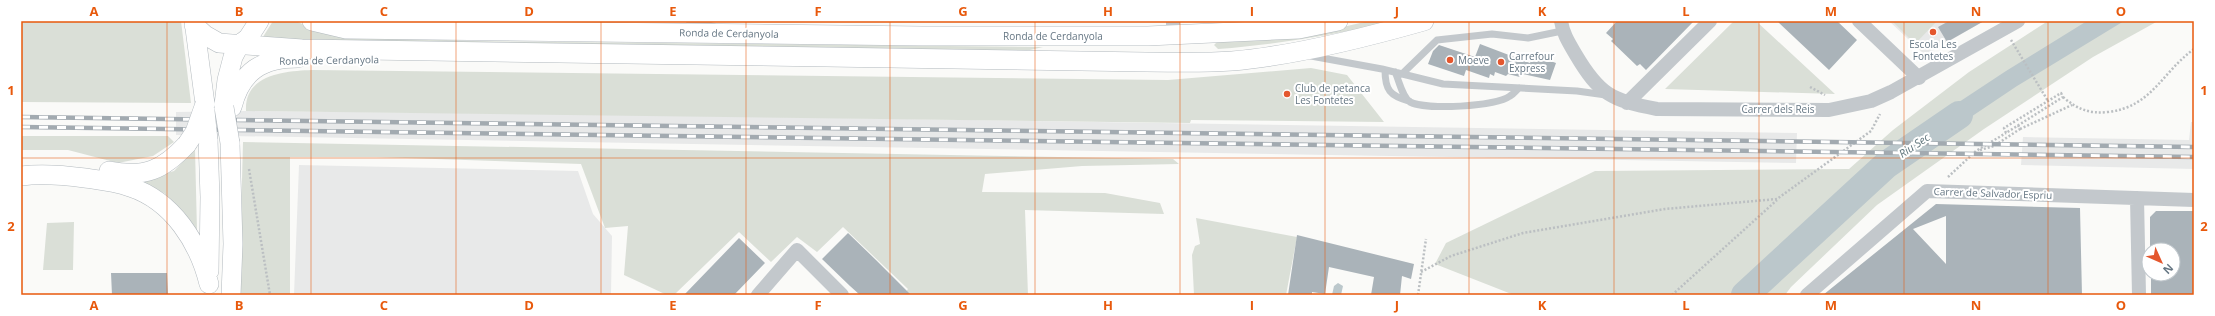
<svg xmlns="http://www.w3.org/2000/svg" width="2215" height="316" font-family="'Open Sans',sans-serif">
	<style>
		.built { fill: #e8e9e9 }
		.green { fill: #dadfd7 }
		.water { fill: #bbc7cb }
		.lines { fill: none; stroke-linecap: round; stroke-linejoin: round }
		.river { stroke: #bbc7cb; stroke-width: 28 }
		.building { fill: #aab3b9; fill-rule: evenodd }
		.secondary-casing { stroke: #b3babf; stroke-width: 20 }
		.path { stroke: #bbbfc2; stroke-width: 2.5; stroke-dasharray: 2 2; stroke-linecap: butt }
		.lane { stroke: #c3c8cc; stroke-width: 7 }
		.street { stroke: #c3c8cc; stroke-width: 14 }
		.secondary { stroke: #fff; stroke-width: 19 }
		.rail-casing { stroke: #a2aab0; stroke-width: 4.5 }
		.rail { stroke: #fff; stroke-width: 3; stroke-dasharray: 9; stroke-linecap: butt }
		.secondary-bridge-casing { stroke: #b3babf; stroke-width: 20; stroke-linecap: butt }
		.secondary-bridge { stroke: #fff; stroke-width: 19 }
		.grid { fill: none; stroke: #e8590c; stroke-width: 1; stroke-opacity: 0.55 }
		.poi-dot { fill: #e4572e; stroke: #fff; stroke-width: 1.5 }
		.labels { text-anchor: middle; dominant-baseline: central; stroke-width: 4; stroke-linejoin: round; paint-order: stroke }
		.street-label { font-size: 10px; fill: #657683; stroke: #fff }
		.poi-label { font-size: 10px; fill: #657683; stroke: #fff; text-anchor: start }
		.water-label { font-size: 11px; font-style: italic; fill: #60757c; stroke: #fff }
		.neatline { fill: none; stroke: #e8590c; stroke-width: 1.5 }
		.grid-label { font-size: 13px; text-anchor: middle; font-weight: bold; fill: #e8590c }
	</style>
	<rect width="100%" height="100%" fill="#fafaf8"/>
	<path class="built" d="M1889,21H1984L1925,55Z
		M246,111L578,114L1797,133L1796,163L176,135V112Z
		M2191,122H2194V169L2021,165L2023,137L2189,140Z
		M299,165L578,171L593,214L612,236L611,295H294Z"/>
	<path class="green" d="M21,21H181L191,103L21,102Z
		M273,21H296L319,32L396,38L471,41L1043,47L1013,54L261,40Z
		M1369,21H1394C1334,35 1280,44 1218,49L1214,45L1217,42L1334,29Z
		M1734,21H1756L1835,94L1665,89Z
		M1892,21H1937L1915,44Z
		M2048,21H2158L2093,57L1984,129L1877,205L1791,287L1785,295H1514L1435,264L1446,243L1595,171L1849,169L1893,130L1969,72Z
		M1311,68L1347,75L1384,122L1191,120L1190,123L246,111C244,74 286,71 312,70L1168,80Z
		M21,136H168L174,142L153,156L118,163L68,150H21Z
		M243,142L1173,159L1179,164L1082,166L985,174L982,192L1105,193L1160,203L1164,214L1025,210L1028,295H906L905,293L908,289L843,227L817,252L797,237L771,262L739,232L674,295H667L624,275L628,226L605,228L581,164L376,157H290V295H239Z
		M195,149L197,231L164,193L137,182L174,171Z
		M1196,218L1297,237L1286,295H1194L1192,255L1195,246L1200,244Z
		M74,222L73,270H43L47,223Z"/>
	<path class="water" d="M2087,21H2124L2017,86L1941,137L1909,135L2006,71Z
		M1338,283L1343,286L1341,295H1332L1334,286Z"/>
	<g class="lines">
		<path class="river" d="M1745,295L1886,165L1959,115"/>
	</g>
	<path class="building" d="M1617,21H1694L1646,70L1640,64L1637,66L1611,41L1613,39L1606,33Z
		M1777,21H1837L1857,40L1829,70Z
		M1949,21H1984L1947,42L1938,27Z
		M1480,44L1530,63L1532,58L1541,61L1542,58L1556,63L1550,80L1523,74L1520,77L1508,74L1506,76L1495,72L1494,76L1490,74L1489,78L1466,70L1464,76L1428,64L1433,51L1439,45L1475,57Z
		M1936,204L2080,208L2082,295H1823ZM1946,216V264L1913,229Z
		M2156,211H2194V295H2151V274H2173V250H2150V217Z
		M848,233L876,260L911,295H860L850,286L822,259Z
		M1297,235L1414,264L1411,279L1402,276L1400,295H1371L1374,277L1329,267L1325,294L1312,292V295H1288Z
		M739,238L765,263L734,295H684Z
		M111,273H167L168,295H112Z"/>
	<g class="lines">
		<g class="secondary-casing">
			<path id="secondary" d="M194,21L205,104
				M312,21L346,29L922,36H1148L1299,29L1338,21
				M194,25L205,35L219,43L302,49L1146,62C1175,62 1204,63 1232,61C1294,56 1364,38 1424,21
				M224,105L227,80L233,57L240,44L248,38L259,21
				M232,107C241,71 262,58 298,58
				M208,140L210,197L209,271
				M230,143L233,244L231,295
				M109,171C145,178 163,170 187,144
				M21,176C43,173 63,175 85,178C99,180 116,182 130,187C173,201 199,243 209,284"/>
		</g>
		<path class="path" d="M2011,40L2048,101
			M1810,87L1825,95
			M2061,93L2063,97L2006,133L2004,128Z
			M2063,97C2077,109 2089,114 2108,112C2152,107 2162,72 2194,49
			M2020,129L2072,105
			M1980,150L1994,146L2020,129L2018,125
			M249,169L270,295
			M1948,177L1976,151L2006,133
			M1421,272L1451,256L1523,233L1665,209L1777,199L1871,131L1880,114
			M1418,295L1426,239
			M1672,295L1777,200"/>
		<path class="lane" d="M1311,56L1382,69L1443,84L1577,91L1606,95
			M1385,70C1385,90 1390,96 1409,101
			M1395,72C1399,80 1402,97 1410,102C1426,110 1495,107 1510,96C1514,94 1516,90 1519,88
			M1402,74L1437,40L1492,34L1528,38L1562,31"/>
		<path class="street" d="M693,21L696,24L713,30
			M1173,21V34
			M1561,21C1563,34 1569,43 1576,55C1599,94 1612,101 1657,109L1829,110L1871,101L1891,92L2018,21
			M1859,21L1919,78
			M1627,103L1710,21
			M2137,198L2139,295
			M758,295L797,250L842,295
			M1807,295L1927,191L2194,200"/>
		<use href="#secondary" class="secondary"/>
		<g class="rail-casing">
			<path id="rail" d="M21,117L2194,147
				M21,127L2194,157"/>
		</g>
		<use href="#rail" class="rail"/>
		<g class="secondary-bridge-casing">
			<path id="secondary-bridge" d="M224,107L230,143
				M205,111L208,140
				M187,144L195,132L205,104"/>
		</g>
		<use href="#secondary-bridge" class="secondary-bridge"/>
	</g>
	<path class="grid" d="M167,21V295M311,21V295M456,21V295M601,21V295M746,21V295M890,21V295M1035,21V295M1180,21V295M1325,21V295M1469,21V295M1614,21V295M1759,21V295M1904,21V295M2048,21V295M21,158H2194"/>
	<g class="poi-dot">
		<circle cx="1933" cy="32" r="4"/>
		<circle cx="1450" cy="60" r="4"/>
		<circle cx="1501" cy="62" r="4"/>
		<circle cx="1287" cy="94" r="4"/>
	</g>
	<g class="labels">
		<g class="street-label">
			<text transform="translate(729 33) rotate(1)">Ronda de Cerdanyola</text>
			<text x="1053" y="36">Ronda de Cerdanyola</text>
			<text transform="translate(329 60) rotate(-1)">Ronda de Cerdanyola</text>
			<text x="1778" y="109">Carrer dels Reis</text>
			<text transform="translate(1993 193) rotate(2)">Carrer de Salvador Espriu</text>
		</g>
		<g class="poi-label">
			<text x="1933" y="44" text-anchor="middle">Escola Les<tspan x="1933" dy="12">Fontetes</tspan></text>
			<text x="1509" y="56">Carrefour<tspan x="1509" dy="12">Express</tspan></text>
			<text x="1458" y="60">Moeve</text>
			<text x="1295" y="88">Club de petanca<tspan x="1295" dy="12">Les Fontetes</tspan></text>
		</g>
		<g class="water-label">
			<text transform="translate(1914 145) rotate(-34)">Riu Sec</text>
		</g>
	</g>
	<rect width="2215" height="316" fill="none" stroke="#ffffff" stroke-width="44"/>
	<g transform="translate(2161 262) rotate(135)"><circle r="19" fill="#ffffff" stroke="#c1c8cd"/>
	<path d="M0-3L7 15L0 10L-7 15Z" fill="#e4572e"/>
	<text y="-6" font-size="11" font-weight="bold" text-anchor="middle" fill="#657683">N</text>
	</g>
	<rect x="22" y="22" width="2171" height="272" class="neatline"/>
	<g class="grid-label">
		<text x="94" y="16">A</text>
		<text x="239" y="16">B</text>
		<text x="384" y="16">C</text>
		<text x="529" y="16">D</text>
		<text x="673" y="16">E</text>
		<text x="818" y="16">F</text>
		<text x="963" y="16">G</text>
		<text x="1108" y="16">H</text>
		<text x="1252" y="16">I</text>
		<text x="1397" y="16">J</text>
		<text x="1542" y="16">K</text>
		<text x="1686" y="16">L</text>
		<text x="1831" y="16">M</text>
		<text x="1976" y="16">N</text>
		<text x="2121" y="16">O</text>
		<text x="11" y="95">1</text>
		<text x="2204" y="95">1</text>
		<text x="11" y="231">2</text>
		<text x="2204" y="231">2</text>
		<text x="94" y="310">A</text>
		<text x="239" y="310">B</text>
		<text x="384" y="310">C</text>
		<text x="529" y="310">D</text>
		<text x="673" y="310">E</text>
		<text x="818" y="310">F</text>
		<text x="963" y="310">G</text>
		<text x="1108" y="310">H</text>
		<text x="1252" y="310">I</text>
		<text x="1397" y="310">J</text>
		<text x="1542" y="310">K</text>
		<text x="1686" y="310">L</text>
		<text x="1831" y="310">M</text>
		<text x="1976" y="310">N</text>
		<text x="2121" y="310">O</text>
	</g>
</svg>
